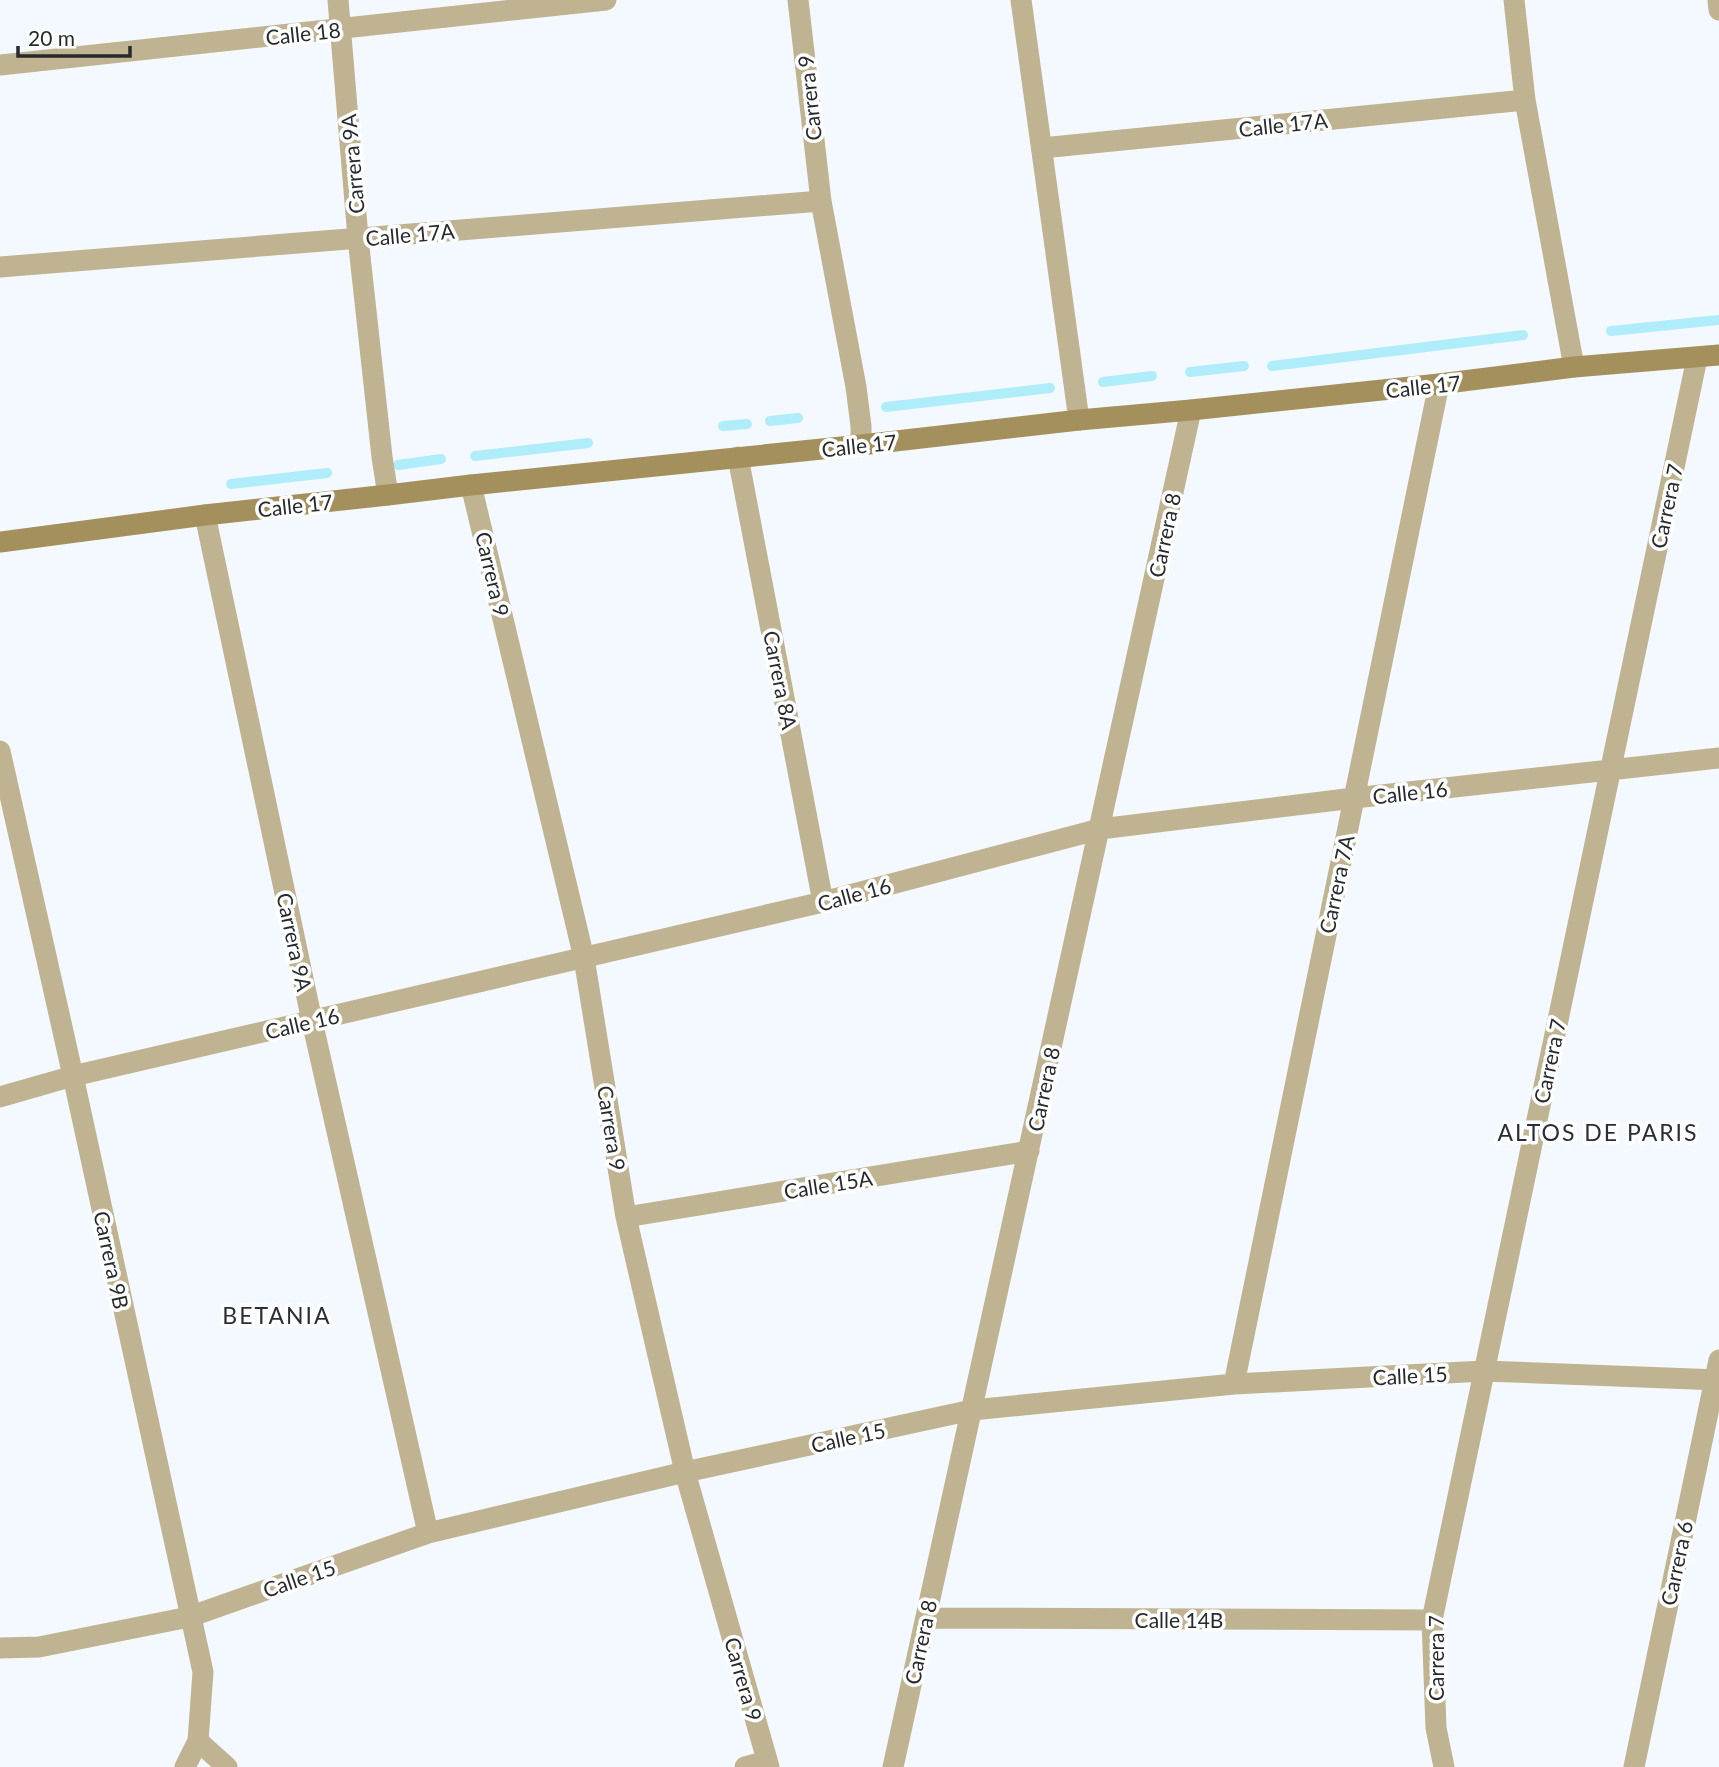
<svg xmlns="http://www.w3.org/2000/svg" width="1719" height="1767" font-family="Lato,sans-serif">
<rect width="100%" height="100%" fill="#f4f9ff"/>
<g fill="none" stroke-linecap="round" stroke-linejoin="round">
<path stroke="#b0edfb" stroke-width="10" d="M1611,331L1719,320
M1272,366L1523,335
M1190,372L1244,366
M1103,382L1152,376
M886,407L1050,388
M770,421L798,418
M723,426L747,424
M475,456L588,443
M398,465L441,459
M231,484L327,473"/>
<path stroke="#bfb391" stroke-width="21" d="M338,0L358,238L382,457L388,495
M798,0L821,201L856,387L861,426V445
M1021,0L1079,420
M1514,0L1525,100L1574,367
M1718,0L1719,10
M0,65L606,0
M1042,148L1525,100
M0,267L821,201
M738,457L823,902
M471,485L584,958L626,1217L685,1472L769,1767
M205,515L312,1021L428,1533
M0,751L73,1076L203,1672L198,1741L185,1767
M0,1097L73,1076L823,902L1100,829L1354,798L1719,758
M626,1217L1029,1151
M1234,1384L1439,384
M926,1618L1432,1620
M0,1648L39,1647L189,1617L428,1533L685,1472L972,1410L1234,1384L1484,1371L1719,1380
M198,1741L227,1767
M745,1767L767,1761
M893,1767L1191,410
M1444,1767L1436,1728L1432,1620L1697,358
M1634,1767L1719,1360"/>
<path stroke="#a3905d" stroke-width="21" d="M0,542L205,515L388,495L471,485L861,445L1079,420L1191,410L1439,384L1574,367L1719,355"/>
</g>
<g text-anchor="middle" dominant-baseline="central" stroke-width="7" stroke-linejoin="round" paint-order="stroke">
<g font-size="21" fill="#272a2d" stroke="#fff">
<text transform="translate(303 33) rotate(-6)">Calle 18</text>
<text transform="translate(809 98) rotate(-96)">Carrera 9</text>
<text transform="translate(1283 124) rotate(-6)">Calle 17A</text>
<text transform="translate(352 164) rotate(-95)">Carrera 9A</text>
<text transform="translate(410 234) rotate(-5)">Calle 17A</text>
<text transform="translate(1423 386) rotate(-6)">Calle 17</text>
<text transform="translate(859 445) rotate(-6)">Calle 17</text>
<text transform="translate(295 505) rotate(-6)">Calle 17</text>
<text transform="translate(1666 506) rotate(-78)">Carrera 7</text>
<text transform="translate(1164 535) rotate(-78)">Carrera 8</text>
<text transform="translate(493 574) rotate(77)">Carrera 9</text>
<text transform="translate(781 680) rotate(79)">Carrera 8A</text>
<text transform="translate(1410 792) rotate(-6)">Calle 16</text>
<text transform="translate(1336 884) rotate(-78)">Carrera 7A</text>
<text transform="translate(854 894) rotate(-15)">Calle 16</text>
<text transform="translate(295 942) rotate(78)">Carrera 9A</text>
<text transform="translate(302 1023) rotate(-13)">Calle 16</text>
<text transform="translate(1549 1061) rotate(-78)">Carrera 7</text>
<text transform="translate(1043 1089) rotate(-78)">Carrera 8</text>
<text transform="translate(612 1128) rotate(81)">Carrera 9</text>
<text transform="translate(828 1184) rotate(-9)">Calle 15A</text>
<text transform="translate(112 1260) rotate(78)">Carrera 9B</text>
<text transform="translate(1410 1375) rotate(-3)">Calle 15</text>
<text transform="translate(848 1437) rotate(-12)">Calle 15</text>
<text transform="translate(1676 1563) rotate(-78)">Carrera 6</text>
<text transform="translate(299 1578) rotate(-19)">Calle 15</text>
<text x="1179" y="1619">Calle 14B</text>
<text transform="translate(920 1642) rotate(-78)">Carrera 8</text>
<text transform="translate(1435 1658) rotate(-90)">Carrera 7</text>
<text transform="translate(744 1679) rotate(74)">Carrera 9</text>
</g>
<g font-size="23" letter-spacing="2" fill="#292f36" stroke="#fff">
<text x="1598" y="1132">ALTOS DE PARIS</text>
<text x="277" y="1315">BETANIA</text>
</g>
</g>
<path d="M18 46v10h112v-10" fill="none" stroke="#272a2d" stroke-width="3.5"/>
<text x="28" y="46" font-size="21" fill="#272a2d" stroke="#ffffff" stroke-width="5" paint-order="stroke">20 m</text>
</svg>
